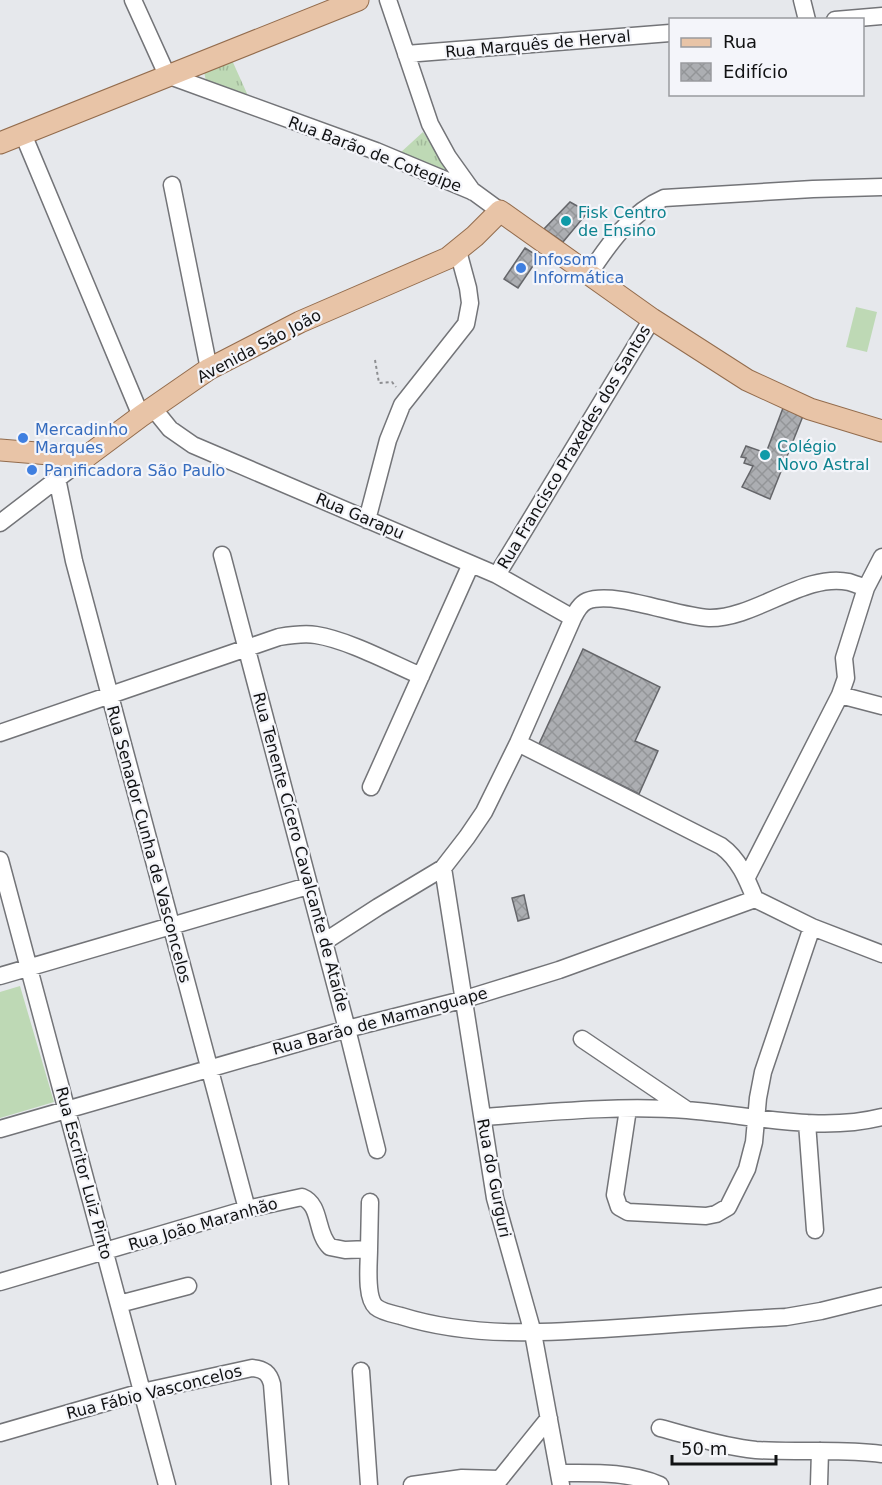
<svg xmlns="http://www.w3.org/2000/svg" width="882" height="1485" font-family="'DejaVu Sans',sans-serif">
<defs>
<pattern id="grass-tufts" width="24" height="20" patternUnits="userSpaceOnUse" patternTransform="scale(1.5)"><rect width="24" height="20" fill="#bed9b5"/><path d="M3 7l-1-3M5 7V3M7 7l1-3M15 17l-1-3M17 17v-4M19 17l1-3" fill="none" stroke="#a2b99b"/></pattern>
<pattern id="building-cross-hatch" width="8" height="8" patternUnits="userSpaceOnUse" patternTransform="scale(1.5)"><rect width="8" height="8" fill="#acaeb2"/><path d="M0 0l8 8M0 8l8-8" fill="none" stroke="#939598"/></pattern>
</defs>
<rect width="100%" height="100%" fill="#e6e8ec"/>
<path fill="url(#grass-tufts)" d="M231,58L249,98L206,81L204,72Z
M423,132L454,178L400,153Z"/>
<path fill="#bed9b5" d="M856,307L877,312L867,352L846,347Z
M20,986L54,1102L0,1118V992Z"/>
<path fill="url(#building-cross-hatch)" stroke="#65666a" stroke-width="1.5" d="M570,202L588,212L563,242L544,229Z
M525,248L539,257L518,288L504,279Z
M783,408L803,416L770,499L742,487L753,466L744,463L746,458L741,457L746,446L766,453Z
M583,649L660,687L635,741L658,751L639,794L539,744Z
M524,895L529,918L518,921L512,898Z"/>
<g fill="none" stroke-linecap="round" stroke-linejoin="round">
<defs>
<path id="minor" d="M133,0L167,75L376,151L474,192L500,211
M388,0L430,124L448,157L473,192
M802,0L807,20
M835,20L882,16
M406,54L670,33
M23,134L141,416
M172,185L209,369
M589,274C608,245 631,212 664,198L813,189L882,187
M153,408L170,429L193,445L497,575L573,618
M57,478L74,561L247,1209
M367,520L388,440L402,405L466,324L470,303L468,288L458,251
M0,523L86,457
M222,555L347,1029L377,1150
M497,575L652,319
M840,695L882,706
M0,733L279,637C291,635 304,633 316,635C348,640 391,663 421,676
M518,743L721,846C739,859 747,879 755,899L812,927L882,954
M371,787L471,564
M0,860L167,1485
M443,868L495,1198L533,1333L561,1485
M747,877L840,695L846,678L844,658L866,588L882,557
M324,942L378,907L443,868L467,837L484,812L518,743L573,618C576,612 580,604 587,601C614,590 678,617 709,618C755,619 805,572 849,582C855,584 861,586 866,588
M0,976L308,886
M582,1039L687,1110
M628,1109L615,1195L619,1207L628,1212L706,1216L716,1214L728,1207L747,1169L754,1142L758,1098L763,1072L812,927
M483,1117C550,1112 620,1105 687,1110C751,1115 819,1133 882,1117
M807,1123L815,1230
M0,1129L347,1029L462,1000L559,970L755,899
M369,1249L370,1202
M0,1282L247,1209L302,1197C322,1205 315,1233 330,1247L345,1250L369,1249C369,1264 365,1297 376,1307C382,1312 393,1314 401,1316C471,1338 546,1333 618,1328C674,1324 730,1320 786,1317L821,1311L882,1296
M119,1304L188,1286
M361,1371L369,1485
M660,1428C691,1436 724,1447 756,1450C798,1453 840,1448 882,1454
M0,1433L142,1392L252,1368C264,1369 269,1373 272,1384L280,1485
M559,1473C594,1473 627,1471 660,1485
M412,1485L462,1478L499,1479
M495,1485L549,1418
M819,1485L820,1451"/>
<path id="major" d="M0,143L358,0
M0,450L86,457L141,416L209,369L300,322L448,258L475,236L500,211L652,319L747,380L810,409L882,431"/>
</defs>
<use href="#minor" stroke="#737478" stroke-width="19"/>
<use href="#major" stroke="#936c4d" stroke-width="23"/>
<path stroke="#8d8e91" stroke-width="2" stroke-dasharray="3 3" stroke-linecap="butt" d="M375,360L379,383L392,382L396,387"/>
<use href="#minor" stroke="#fff" stroke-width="16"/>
<use href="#major" stroke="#e8c4a7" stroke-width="21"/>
</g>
<g fill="#0f9aa8" stroke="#f4f5fa" stroke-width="2">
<circle cx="566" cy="221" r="6"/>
<circle cx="765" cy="455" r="6"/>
</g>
<g fill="#3f7fe0" stroke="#f4f5fa" stroke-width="2">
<circle cx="521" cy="268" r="6"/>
<circle cx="23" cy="438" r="6"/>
<circle cx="32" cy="470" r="6"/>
</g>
<g text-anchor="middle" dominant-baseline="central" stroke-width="4.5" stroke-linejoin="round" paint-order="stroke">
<g font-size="16" fill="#111213" stroke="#f4f5fa">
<text transform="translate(538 44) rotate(-5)">Rua Marquês de Herval</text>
<text transform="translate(375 154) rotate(21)">Rua Barão de Cotegipe</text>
<text transform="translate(259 346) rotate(-28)">Avenida São João</text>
<text transform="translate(574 447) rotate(-59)">Rua Francisco Praxedes dos Santos</text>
<text transform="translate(360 516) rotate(23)">Rua Garapu</text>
<text transform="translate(149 844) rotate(75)">Rua Senador Cunha de Vasconcelos</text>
<text transform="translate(301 852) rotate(75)">Rua Tenente Cícero Cavalcante de Ataíde</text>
<text transform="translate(380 1021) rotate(-15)">Rua Barão de Mamanguape</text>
<text transform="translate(84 1173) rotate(75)">Rua Escritor Luiz Pinto</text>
<text transform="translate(494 1178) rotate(79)">Rua do Gurguri</text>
<text transform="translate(203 1224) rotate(-16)">Rua João Maranhão</text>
<text transform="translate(154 1392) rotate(-14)">Rua Fábio Vasconcelos</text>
</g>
<g font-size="16" fill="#0d838f" stroke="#f4f5fa" text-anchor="start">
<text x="578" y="212">Fisk Centro<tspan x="578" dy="18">de Ensino</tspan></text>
<text x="777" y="446">Colégio<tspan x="777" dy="18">Novo Astral</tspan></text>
</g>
<g font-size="16" fill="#366cbe" stroke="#f4f5fa" text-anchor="start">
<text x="533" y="259">Infosom<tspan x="533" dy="18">Informática</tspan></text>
<text x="35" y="429">Mercadinho<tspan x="35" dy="18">Marques</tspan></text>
<text x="44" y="470">Panificadora São Paulo</text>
</g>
</g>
<rect x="669" y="18" width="195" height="78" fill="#f4f5fa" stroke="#999a9e" stroke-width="1.5"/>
<rect x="681" y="38" width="30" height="9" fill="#e8c4a7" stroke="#999a9e" stroke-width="1.5"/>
<text x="723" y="48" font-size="18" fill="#111213">Rua</text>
<rect x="681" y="63" width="30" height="18" fill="url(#building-cross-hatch)" stroke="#999a9e" stroke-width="1.5"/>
<text x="723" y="78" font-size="18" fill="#111213">Edifício</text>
<path d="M672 1455v9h104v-9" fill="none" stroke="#111213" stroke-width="3"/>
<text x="681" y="1455" font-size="18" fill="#111213" stroke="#f4f5fa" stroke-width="4.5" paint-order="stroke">50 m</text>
</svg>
